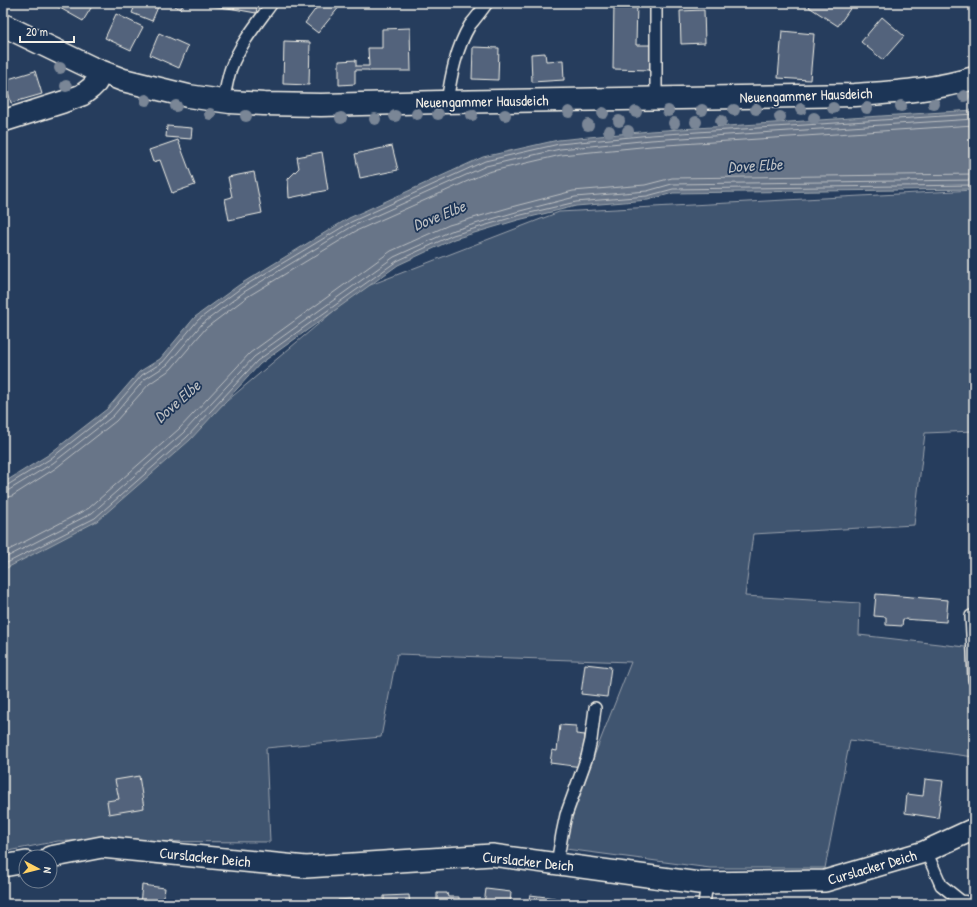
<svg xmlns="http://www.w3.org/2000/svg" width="977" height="907" font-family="'Patrick Hand',sans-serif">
<rect width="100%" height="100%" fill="#263d5d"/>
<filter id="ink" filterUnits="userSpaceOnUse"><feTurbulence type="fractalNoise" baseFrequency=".025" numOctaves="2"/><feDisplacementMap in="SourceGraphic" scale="8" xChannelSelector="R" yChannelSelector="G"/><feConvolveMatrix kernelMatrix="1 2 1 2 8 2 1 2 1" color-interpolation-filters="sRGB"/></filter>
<g filter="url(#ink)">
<path fill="#40546f" stroke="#9aa2ac" d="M974,190V431L925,433L914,525L753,534L745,596L860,603L859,635L974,648V757L850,740L825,868H710L558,848L631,662L397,654L381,737L266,748L270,842L58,841L3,852V559L101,507L360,289L559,212Z"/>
<path fill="#677588" stroke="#9fa7ae" d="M974,110V189L673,193L648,200L576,206L518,220L454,239L398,265L260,364L190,440L97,521L3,570V483L48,455L107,409L139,372L160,359L195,317L239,285L349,218L483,157L558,140L650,131Z"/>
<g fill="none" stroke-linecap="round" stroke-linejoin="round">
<path stroke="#bcbfc2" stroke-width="1" d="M3,487L6,486L50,459L110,412L142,375L163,362L198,320L241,288L351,222L485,161L559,144L651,135L974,114
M3,492L9,490L53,463L113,416L145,379L167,365L202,324L244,292L353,226L486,166L560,149L651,140L974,119
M3,498L12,496L56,468L116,421L149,384L171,369L206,328L247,297L356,231L488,172L561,155L651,146L974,125
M3,553L89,508L179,429L250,353L391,251L449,225L515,206L573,191L645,185L672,178L974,174
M3,559L92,513L183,433L254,357L394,257L451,231L516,212L575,197L647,191L672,184L974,180
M3,565L95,518L187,437L257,361L397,261L453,235L517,216L576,202L647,196L673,189L974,185"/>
</g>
<path fill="#52647b" stroke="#f4f1e8" d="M51,3H94L83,21Z
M136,3H149L158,7L152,21L132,13Z
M170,3H185L180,9Z
M211,3H235L234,9L211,6Z
M235,3H258L256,13L234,9Z
M320,3H336L340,6L318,33L305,23Z
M614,3H637L636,45H651L650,70L613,69Z
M811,3H854L838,26L809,7Z
M704,10L705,43L681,44L680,11Z
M116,14L143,27L131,50L105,38Z
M882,17L904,36L883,60L861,42Z
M410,28L411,71H369V70H355V84L339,85V61L356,60V66H369L368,48H382V29Z
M782,31L814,34L810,80L778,78Z
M159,33L188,46L179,68L150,55Z
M284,41L310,42L309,85L283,84Z
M473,47L499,48L498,80L472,79Z
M545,53L546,61L563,60L564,80L532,82L531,54Z
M35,71L42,94L11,103L5,80Z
M167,126L192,128L191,139L166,137Z
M178,140L195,185L172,193L160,160L153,162L149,150Z
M392,146L398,170L360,178L355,154Z
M322,152L328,190L289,198L288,179L299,168L297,157Z
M254,172L262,213L229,220L225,199L232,197L228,177Z
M876,594L948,600L946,622L903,619L902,626L886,625V617L874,616Z
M585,664L611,667L607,697L581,694Z
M560,725L576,726V734L585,735L582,767L550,763L552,750L557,751Z
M139,776L144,808L109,814L107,801L119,799L115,780Z
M925,779L943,781L938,818L905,813L907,794L923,796Z
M142,885L165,888L163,904H140Z
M486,889L511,892L510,904H484Z
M437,893H447L448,897H459V904H433V901H437Z
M409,895L410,904H384V896Z
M530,895L555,898V904H528Z
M365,898V904H339L338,900Z
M573,900L597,904H572Z
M291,901H313V904H291Z"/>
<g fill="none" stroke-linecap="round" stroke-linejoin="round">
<defs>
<path id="service" d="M656,98V3
M223,101C226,91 227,79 231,68C240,44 257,24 272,3
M447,102C451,76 456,48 470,25C476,18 482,10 487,3
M971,616L973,652L974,680
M926,851L941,885L961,901L974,903
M557,864L562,834L566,815L587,757L591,740L595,708
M704,904L707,883"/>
<path id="minor" d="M3,121L63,102L82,95L91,88L96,83L102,72
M50,857L102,847L306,867L492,855L699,883L825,881L924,852L974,829
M3,866L26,862"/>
<path id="tertiary" d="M3,25L65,55L92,68L123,80L188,96L230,102L264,104L321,105L441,102L855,95C896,92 935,90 974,78"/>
</defs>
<use href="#service" stroke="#f4f1e8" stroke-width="14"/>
<use href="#minor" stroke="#f4f1e8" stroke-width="24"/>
<use href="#tertiary" stroke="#f4f1e8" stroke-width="25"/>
<use href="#service" stroke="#1d3557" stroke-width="11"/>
<use href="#minor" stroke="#1d3557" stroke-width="21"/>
<use href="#tertiary" stroke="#1d3557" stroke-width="22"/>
</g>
<g fill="#7a8696">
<circle cx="60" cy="68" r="6"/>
<circle cx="66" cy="86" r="6"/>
<circle cx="964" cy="96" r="6"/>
<circle cx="146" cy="100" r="6"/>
<circle cx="934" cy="104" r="6"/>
<circle cx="176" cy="106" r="6"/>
<circle cx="901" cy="106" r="6"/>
<circle cx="833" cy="108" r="6"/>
<circle cx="867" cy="108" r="6"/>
<circle cx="756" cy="109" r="6"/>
<circle cx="801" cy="109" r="6"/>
<circle cx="702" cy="110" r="6"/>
<circle cx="734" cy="110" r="6"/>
<circle cx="668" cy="111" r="6"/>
<circle cx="569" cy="112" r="6"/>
<circle cx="636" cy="112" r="6"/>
<circle cx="603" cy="113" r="6"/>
<circle cx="210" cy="114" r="6"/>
<circle cx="417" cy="114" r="6"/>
<circle cx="438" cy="114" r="6"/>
<circle cx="472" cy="115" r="6"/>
<circle cx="505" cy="115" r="6"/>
<circle cx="246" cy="116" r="6"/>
<circle cx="395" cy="116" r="6"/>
<circle cx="780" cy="117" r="6"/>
<circle cx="341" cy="118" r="6"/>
<circle cx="814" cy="118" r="6"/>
<circle cx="375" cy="119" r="6"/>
<circle cx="619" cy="121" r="6"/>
<circle cx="721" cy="121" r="6"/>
<circle cx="696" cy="122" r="6"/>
<circle cx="674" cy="123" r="6"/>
<circle cx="588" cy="125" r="6"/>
<circle cx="609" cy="131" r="6"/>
<circle cx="628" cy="131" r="6"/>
</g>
</g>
<g text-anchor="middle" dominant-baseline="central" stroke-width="3.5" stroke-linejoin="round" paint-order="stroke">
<g font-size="15" fill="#f4f1e8" stroke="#1d3557">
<text transform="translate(806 95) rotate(-2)">Neuengammer Hausdeich</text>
<text transform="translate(482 101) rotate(-1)">Neuengammer Hausdeich</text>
<text transform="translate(205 857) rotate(6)">Curslacker Deich</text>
<text transform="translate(528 861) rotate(6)">Curslacker Deich</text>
<text transform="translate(872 867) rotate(-16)">Curslacker Deich</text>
</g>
<g font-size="16" font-style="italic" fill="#bcbfc2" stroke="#1d3557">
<text transform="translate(755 165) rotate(-3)">Dove Elbe</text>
<text transform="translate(439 215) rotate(-22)">Dove Elbe</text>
<text transform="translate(177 401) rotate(-41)">Dove Elbe</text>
</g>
</g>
<rect width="977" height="907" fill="none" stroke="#1d3557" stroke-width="16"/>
<rect x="8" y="8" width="961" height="891" fill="none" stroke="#f4f1e8" stroke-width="1.5" filter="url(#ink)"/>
<g transform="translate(38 869) rotate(97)"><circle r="19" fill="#1d3557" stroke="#738091"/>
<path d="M0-3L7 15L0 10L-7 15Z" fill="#ffd166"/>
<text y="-6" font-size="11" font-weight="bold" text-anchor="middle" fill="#f4f1e8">N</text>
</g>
<path d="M20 36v6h54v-6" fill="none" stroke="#f4f1e8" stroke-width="2"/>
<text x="26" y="36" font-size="12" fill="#f4f1e8" stroke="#1d3557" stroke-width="3" paint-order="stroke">20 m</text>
</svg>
